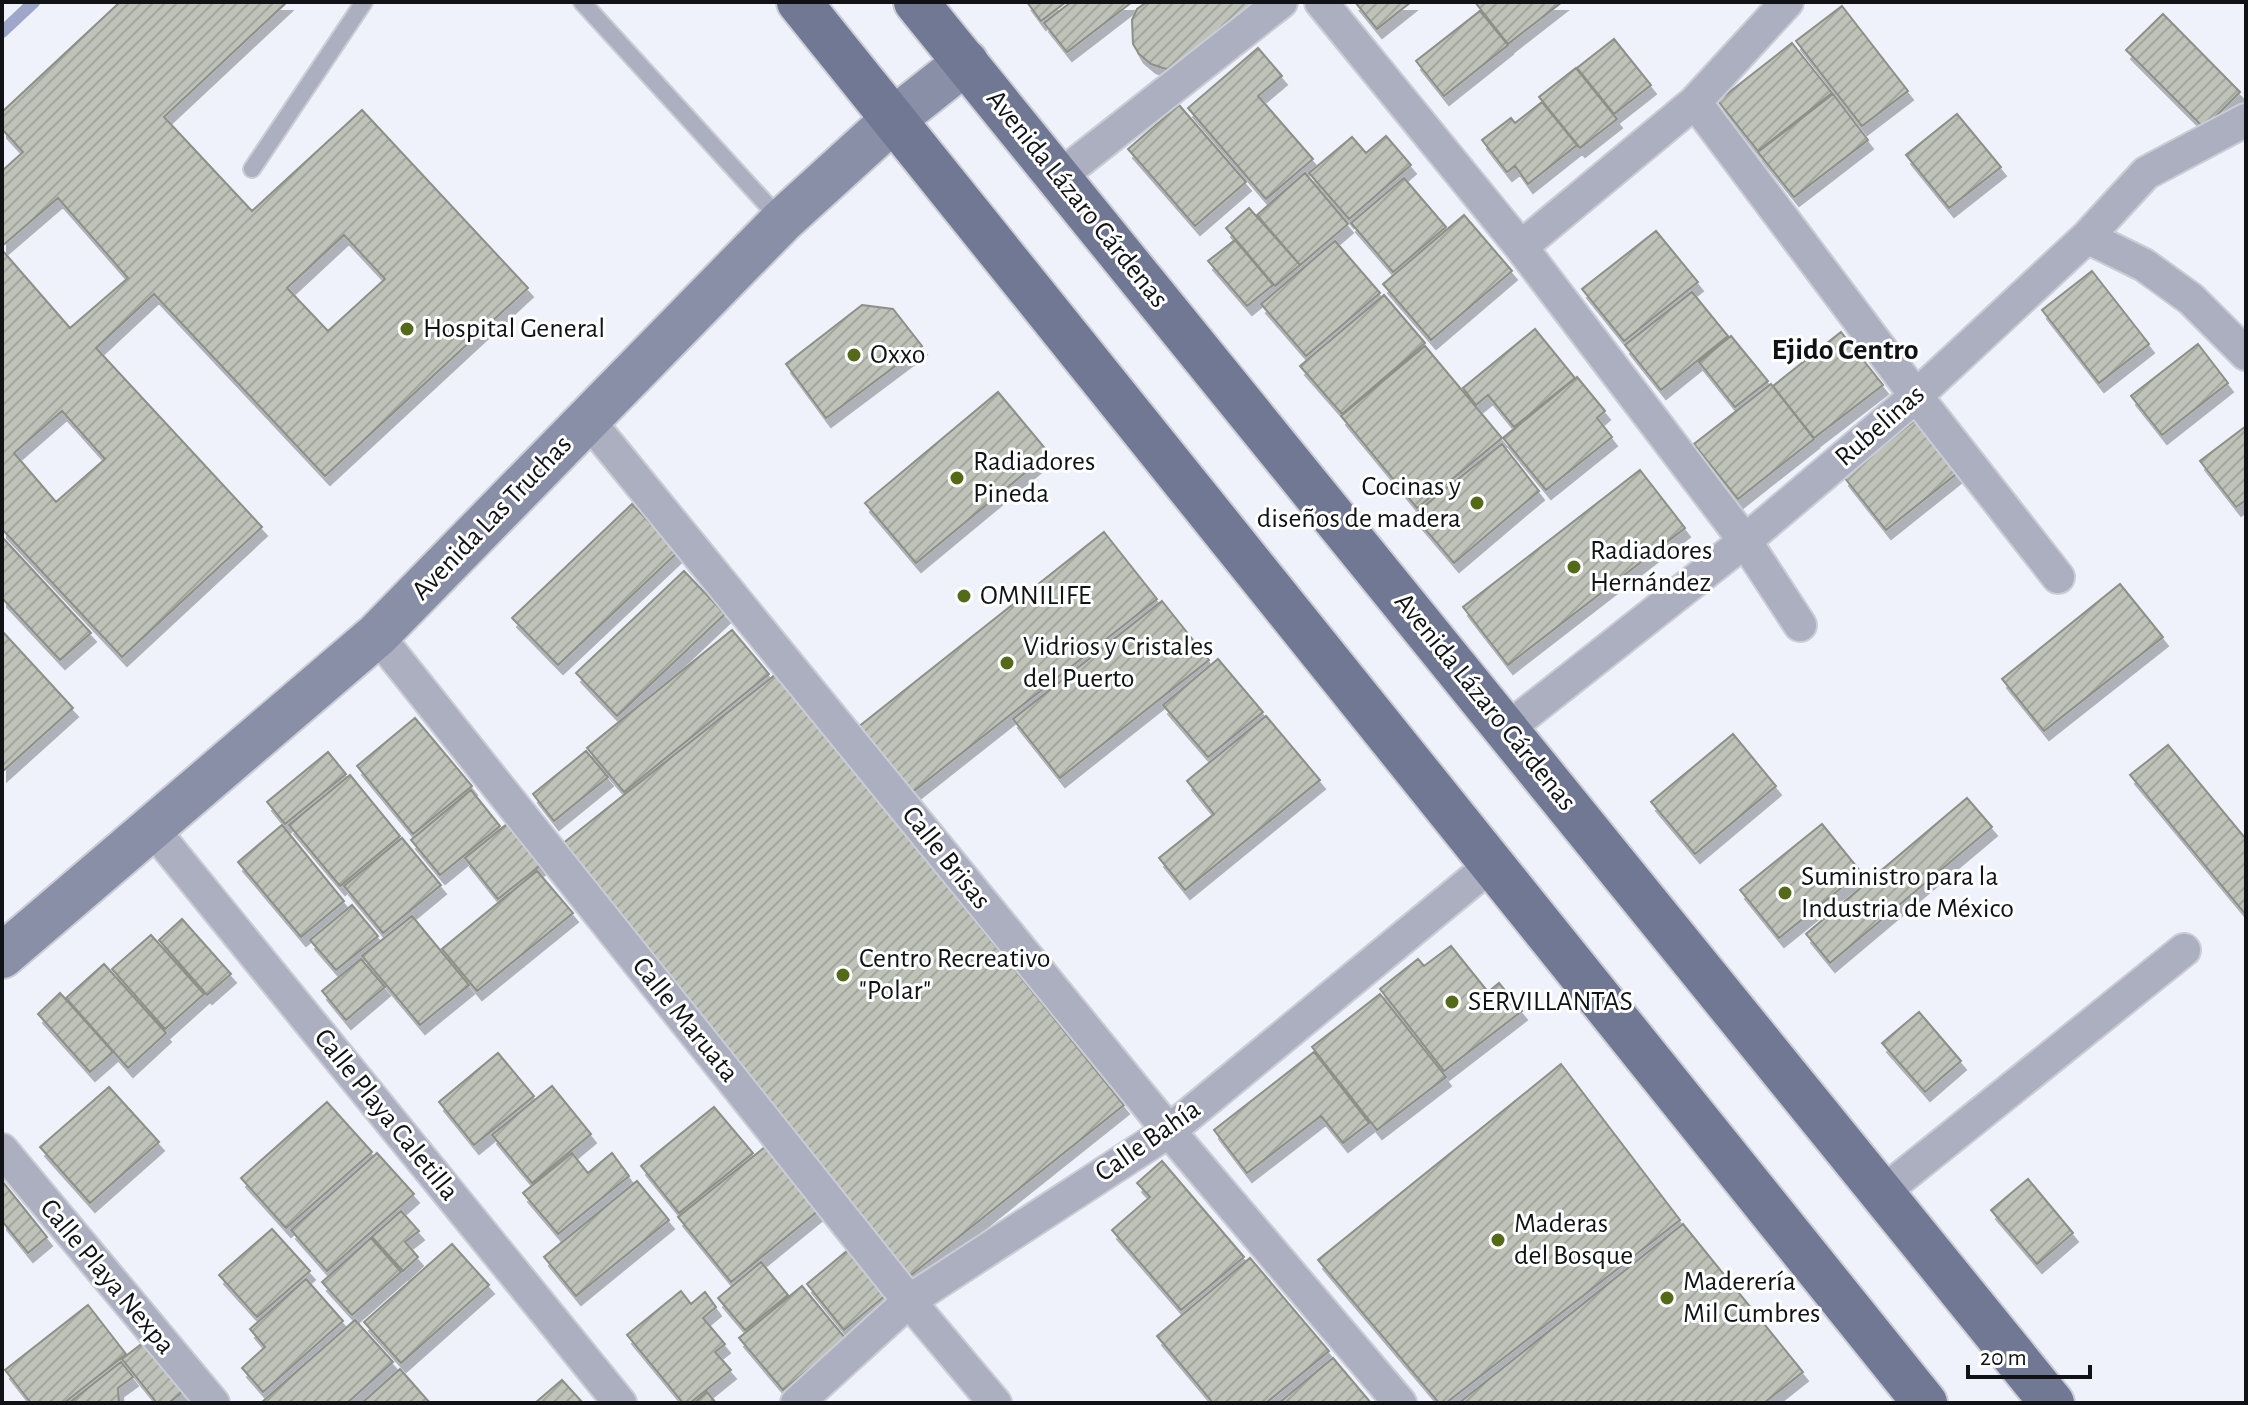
<svg xmlns="http://www.w3.org/2000/svg" width="2248" height="1405" font-family="'Alegreya Sans',sans-serif">
<defs>
<pattern id="building-hatch" width="6" height="6" patternUnits="userSpaceOnUse" patternTransform="scale(2)"><rect width="6" height="6" fill="#bec2b8"/><path d="M-1 1l2-2M0 6l6-6M5 7l2-2" fill="none" stroke="#a2a69d"/></pattern>
<filter id="shadow"><feDropShadow dx="5" dy="9" stdDeviation="0" flood-color="#0004"/></filter>
</defs>
<rect width="100%" height="100%" fill="#eff1fb"/>
<g fill="none" stroke-linecap="round" stroke-linejoin="round">
<path stroke="#9ea6c9" stroke-width="12" d="M2,32L34,2"/>
</g>
<path fill="url(#building-hatch)" stroke="#8d9087" stroke-width="2" fill-rule="evenodd" filter="url(#shadow)" d="M120,2H287L164,117L252,211L362,110L528,288L325,476L154,294L96,348L262,527L122,657L2,529V250L70,328L128,278L58,198L2,246V171L23,152L2,129V112ZM344,235L385,279L328,331L287,288ZM62,411L105,459L56,502L14,453Z
M1027,2H1066L1041,21Z
M1071,2H1132L1067,52L1044,23Z
M1147,2H1255L1182,67L1166,69L1151,64L1139,54L1133,44L1132,20L1137,9Z
M1355,2H1411L1377,29Z
M1475,2H1562L1508,44Z
M1842,6L1908,91L1862,126L1796,41Z
M1480,11L1508,45L1444,96L1416,61Z
M2163,14L2240,92L2204,128L2126,50Z
M1614,39L1651,85L1614,114L1577,68Z
M1792,43L1832,93L1758,151L1718,101Z
M1258,48L1282,76L1258,96L1313,159L1266,199L1188,108Z
M1576,68L1617,119L1580,148L1539,97Z
M1833,94L1868,140L1794,197L1758,152Z
M1542,102L1577,145L1528,184L1515,166L1507,172L1482,140L1511,118L1515,123Z
M1179,105L1246,182L1195,226L1128,149Z
M1957,114L2001,167L1949,208L1906,155Z
M1386,136L1411,165L1349,219L1309,173L1352,137L1366,153Z
M1305,173L1348,224L1300,265L1257,215Z
M1404,178L1446,227L1393,272L1351,223Z
M1249,208L1300,265L1275,286L1226,228Z
M1464,215L1512,271L1431,340L1383,284Z
M1656,231L1698,282L1624,341L1582,289Z
M1235,240L1273,285L1247,306L1208,261Z
M1335,241L1380,293L1306,356L1261,304Z
M2092,271L2149,344L2099,383L2042,310Z
M1692,292L1728,336L1661,390L1625,345Z
M1384,295L1425,343L1342,414L1300,366Z
M862,305L893,309L922,346L826,418L786,364Z
M1535,329L1575,378L1514,427L1488,395L1476,405L1463,388Z
M1841,332L1883,385L1814,438L1773,386Z
M1731,336L1768,381L1735,407L1699,362Z
M2198,344L2228,383L2162,435L2131,396Z
M1425,346L1502,438L1417,508L1341,416Z
M1577,377L1605,411L1597,418L1612,437L1546,490L1503,438Z
M1771,384L1814,439L1738,499L1694,444Z
M998,392L1049,453L916,563L865,503Z
M1918,418L1960,471L1886,530L1844,477Z
M2246,426V500L2236,507L2200,461Z
M1502,444L1539,491L1454,563L1413,515Z
M1640,470L1685,528L1508,665L1463,607Z
M632,504L678,552L558,665L512,618Z
M1104,532L1157,599L910,794L857,728Z
M2,537L91,633L60,660L2,598Z
M684,571L725,614L617,716L576,673Z
M2120,584L2163,637L2044,731L2002,679Z
M1162,601L1209,660L1060,778L1013,719Z
M732,630L769,674L624,792L587,748Z
M2,631L73,708L2,772Z
M1218,659L1263,712L1208,757L1163,705Z
M776,674L1124,1105L910,1276L561,845Z
M1266,716L1320,780L1185,890L1159,858L1214,814L1187,781Z
M415,718L472,786L413,834L357,766Z
M1733,734L1776,786L1695,854L1651,802Z
M2168,745L2246,839V915L2130,775Z
M586,751L608,777L554,821L533,794Z
M328,752L346,774L285,824L267,802Z
M350,775L400,836L340,886L289,825Z
M471,790L500,826L440,875L411,840Z
M1967,798L1992,827L1830,963L1806,934Z
M507,824L541,865L498,899L465,858Z
M1822,824L1861,872L1779,938L1740,890Z
M282,825L344,901L301,937L238,862Z
M402,838L441,885L383,933L344,886Z
M537,871L573,913L477,991L442,949Z
M352,905L378,936L336,970L310,940Z
M412,916L469,985L420,1025L362,956Z
M182,919L231,974L207,995L159,940Z
M151,935L204,994L165,1029L112,969Z
M1451,946L1488,992L1499,983L1522,1011L1444,1071L1380,989L1418,959L1424,966Z
M361,959L385,987L346,1020L322,991Z
M104,964L166,1033L128,1068L66,998Z
M60,993L113,1052L90,1072L38,1014Z
M1380,994L1446,1077L1377,1130L1312,1047Z
M1919,1012L1961,1061L1925,1092L1882,1043Z
M1314,1052L1369,1123L1343,1143L1321,1116L1247,1173L1214,1130Z
M498,1053L534,1096L474,1145L439,1102Z
M1561,1064L1680,1220L1446,1403H1439L1318,1260Z
M552,1086L591,1134L532,1183L492,1135Z
M109,1087L159,1142L90,1203L40,1147Z
M327,1102L372,1152L286,1228L241,1178Z
M714,1107L753,1153L679,1213L641,1166Z
M765,1147L818,1211L731,1282L678,1217Z
M377,1153L414,1194L327,1271L291,1230Z
M572,1153L588,1173L612,1153L629,1176L558,1234L523,1193Z
M1162,1161L1244,1257L1181,1310L1112,1230L1150,1197L1137,1183Z
M2028,1179L2073,1233L2037,1264L1991,1210Z
M2,1181L47,1237L28,1253L2,1221Z
M637,1181L669,1220L576,1296L544,1257Z
M401,1211L419,1231L405,1242L418,1257L403,1271L372,1237Z
M1683,1224L1803,1372L1764,1403H1459Z
M272,1229L310,1271L257,1317L219,1275Z
M371,1238L401,1272L352,1315L322,1282Z
M452,1244L489,1285L401,1363L364,1322Z
M848,1250L886,1295L844,1330L807,1284Z
M1250,1258L1329,1351L1266,1403H1213L1157,1336Z
M761,1262L788,1295L745,1330L718,1298Z
M306,1279L343,1321L263,1392L242,1368L265,1347L250,1329Z
M802,1286L846,1339L783,1390L739,1338Z
M681,1291L691,1304L705,1292L716,1307L703,1318L725,1344L715,1352L731,1370L690,1403H683L627,1335Z
M88,1305L126,1354L64,1403H31L5,1370Z
M355,1320L393,1362L347,1403H261Z
M148,1339L187,1388L169,1403H157L122,1359Z
M1333,1358L1371,1403H1279Z
M121,1362L133,1377L118,1388L119,1403H69Z
M400,1369L430,1403H362Z
M562,1380L583,1403H535Z
M707,1392L716,1403H694Z"/>
<g fill="none" stroke-linecap="round" stroke-linejoin="round">
<defs>
<path id="lane" d="M582,2L781,220
M252,169L364,2"/>
<path id="street" d="M1321,2L1521,247L1745,541L1800,625
M1695,102L1916,396L2058,577
M1059,177L1281,2
M2087,237L2144,265L2191,299L2246,354
M1521,247L1695,102L1787,2
M588,420L1169,1131L1400,1403
M377,635L909,1301L995,1403
M1507,729L1745,541L1916,396L2087,237L2146,173L2246,120
M151,827L620,1403
M2,1150L213,1403
M1882,1193L2184,950
M797,1403L909,1301L1169,1131L1491,865"/>
<path id="secondary" d="M2,956L377,635L782,221L894,119L966,62"/>
<path id="primary" d="M799,2L1925,1403
M916,2L2052,1403"/>
</defs>
<use href="#lane" stroke="#cbcdd6" stroke-width="20"/>
<use href="#street" stroke="#cbcdd6" stroke-width="36"/>
<use href="#secondary" stroke="#cbcdd6" stroke-width="48"/>
<use href="#primary" stroke="#cbcdd6" stroke-width="48"/>
<use href="#lane" stroke="#abafbf" stroke-width="16"/>
<use href="#street" stroke="#abafbf" stroke-width="32"/>
<use href="#secondary" stroke="#898fa6" stroke-width="44"/>
<use href="#primary" stroke="#717893" stroke-width="44"/>
</g>
<g fill="#546a19" stroke="#fff" stroke-width="3">
<circle cx="407" cy="329" r="8"/>
<circle cx="854" cy="355" r="8"/>
<circle cx="957" cy="478" r="8"/>
<circle cx="1477" cy="503" r="8"/>
<circle cx="1574" cy="567" r="8"/>
<circle cx="964" cy="596" r="8"/>
<circle cx="1007" cy="663" r="8"/>
<circle cx="1785" cy="893" r="8"/>
<circle cx="843" cy="975" r="8"/>
<circle cx="1452" cy="1002" r="8"/>
<circle cx="1498" cy="1240" r="8"/>
<circle cx="1667" cy="1298" r="8"/>
</g>
<g text-anchor="middle" dominant-baseline="central" stroke-width="6" stroke-linejoin="round" paint-order="stroke">
<g font-size="28" fill="#111215" stroke="#fff">
<text transform="translate(1077 199) rotate(51)">Avenida Lázaro Cárdenas</text>
<text transform="translate(1880 426) rotate(-41)">Rubelinas</text>
<text transform="translate(492 518) rotate(-46)">Avenida Las Truchas</text>
<text transform="translate(1485 702) rotate(51)">Avenida Lázaro Cárdenas</text>
<text transform="translate(946 858) rotate(51)">Calle Brisas</text>
<text transform="translate(685 1020) rotate(51)">Calle Maruata</text>
<text transform="translate(386 1115) rotate(51)">Calle Playa Caletilla</text>
<text transform="translate(1148 1141) rotate(-35)">Calle Bahía</text>
<text transform="translate(107 1277) rotate(50)">Calle Playa Nexpa</text>
</g>
<g font-size="28" fill="#111215" stroke="#fff" text-anchor="start">
<text x="423" y="329">Hospital General</text>
<text x="870" y="355">Oxxo</text>
<text x="973" y="462">Radiadores<tspan x="973" dy="32">Pineda</tspan></text>
<text x="1461" y="487" text-anchor="end">Cocinas y<tspan x="1461" dy="32">diseños de madera</tspan></text>
<text x="1590" y="551">Radiadores<tspan x="1590" dy="32">Hernández</tspan></text>
<text x="980" y="596">OMNILIFE</text>
<text x="1023" y="647">Vidrios y Cristales<tspan x="1023" dy="32">del Puerto</tspan></text>
<text x="1801" y="877">Suministro para la<tspan x="1801" dy="32">Industria de México</tspan></text>
<text x="859" y="959">Centro Recreativo<tspan x="859" dy="32">"Polar"</tspan></text>
<text x="1468" y="1002">SERVILLANTAS</text>
<text x="1514" y="1224">Maderas<tspan x="1514" dy="32">del Bosque</tspan></text>
<text x="1683" y="1282">Maderería<tspan x="1683" dy="32">Mil Cumbres</tspan></text>
</g>
<g font-size="30" font-weight="bold" fill="#111215" stroke="#fff">
<text x="1845" y="350">Ejido Centro</text>
</g>
</g>
<rect width="2248" height="1405" fill="none" stroke="#111215" stroke-width="8"/>
<path d="M1968 1365v12h122v-12" fill="none" stroke="#111215" stroke-width="4"/>
<text x="1980" y="1365" font-size="24" fill="#111215" stroke="#ffffff" stroke-width="6" paint-order="stroke">20 m</text>
</svg>
